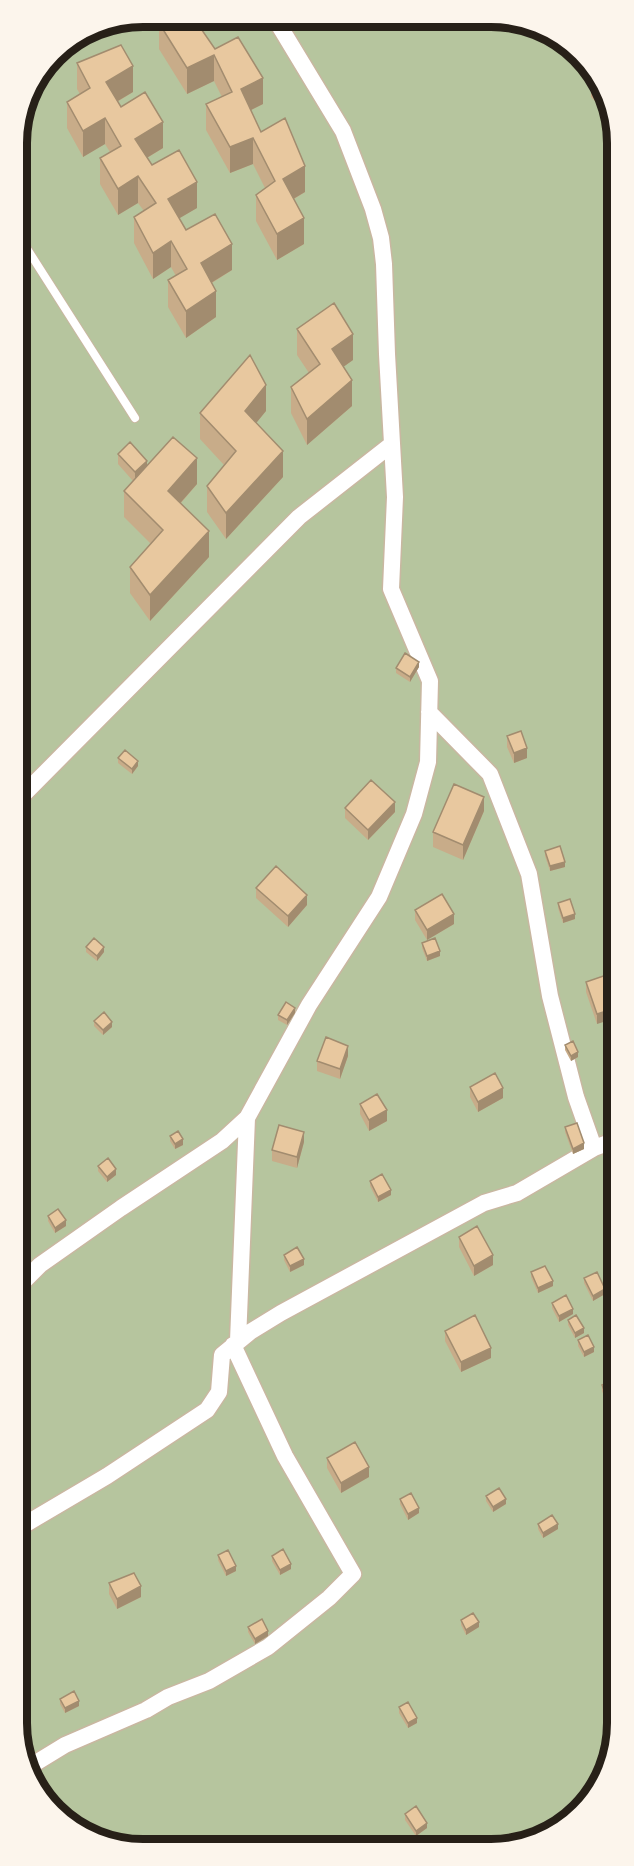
<svg xmlns="http://www.w3.org/2000/svg" width="634" height="1866" font-family="Raleway,sans-serif">
<rect width="100%" height="100%" fill="#f8e6cf"/>
<path fill="#b6c59e" d="M143,17L516,19L580,53L615,118L617,1731L586,1806L516,1847H118L53,1812L19,1748L17,134L30,87L59,48L95,26Z"/>
<g fill="none" stroke-linecap="round" stroke-linejoin="round">
<defs>
<path id="lane" d="M17,233L135,418"/>
<path id="street" d="M18,800L299,517L392,444
M594,1148L616,1140
M18,1287L40,1265L121,1208L222,1141L247,1118L309,1005L379,897L414,814L428,762L430,681L391,589L395,497L387,354L384,264L381,238L373,209L343,131L274,17
M238,1341L247,1118
M19,1528L107,1476L207,1410L219,1392L222,1355L250,1332L281,1313L484,1203L517,1193L594,1148L576,1097L550,996L529,874L490,774L429,712
M29,1767L65,1745L146,1710L168,1697L209,1681L268,1647L329,1598L353,1574L285,1456L233,1345"/>
</defs>
<use href="#lane" stroke="#c9b7a1" stroke-width="10"/>
<use href="#street" stroke="#c9b7a1" stroke-width="19"/>
<use href="#lane" stroke="#fff" stroke-width="8"/>
<use href="#street" stroke="#fff" stroke-width="16"/>
</g>
<path fill="#c8ac89" d="M159,23L215,49L263,104L251,110L261,132L305,192L294,199L304,244L277,260L256,221V195L265,188L253,164L230,173L206,130V104L222,97L214,81L187,94L159,49Z
M77,63L133,92L117,102L121,107L163,148L147,158L152,165L197,208L179,218L186,230L232,270L212,283L216,317L186,338L168,307V280L176,276L171,267L153,279L134,243V217L144,211L138,203L118,215L100,184V158L110,152L105,144L83,157L67,128V102L80,94L77,89Z
M596,82L609,107L605,111L591,97V87Z
M297,329L353,360L343,367L352,406L307,445L291,413V387L309,373L297,355Z
M266,411L256,423L283,477L226,539L207,512V486L224,465L200,439V413Z
M118,454L197,484L181,503L209,557L150,621L130,593V567L151,544L124,517V491L133,481L118,464Z
M419,667L410,682L396,673V668Z
M507,736L527,758L514,763L507,747Z
M118,758L138,766L132,774L118,763Z
M345,808L395,812L368,840L345,818Z
M484,811L463,860L433,847V832Z
M545,851L565,867L550,871L545,856Z
M256,888L307,905L288,927L256,898Z
M558,903L575,919L563,923L558,908Z
M415,910L454,924L427,940L415,920Z
M422,943L440,956L427,961L422,948Z
M86,947L104,952L97,961L86,952Z
M616,974L597,1024L586,992V982Z
M295,1013L287,1025L278,1020V1015Z
M94,1021L112,1027L103,1035L94,1026Z
M565,1045L578,1057L571,1061L565,1050Z
M348,1056L340,1079L317,1071V1061Z
M470,1087L503,1098L478,1112L470,1097Z
M360,1104L387,1121L369,1131L360,1114Z
M565,1127L584,1149L573,1154L565,1132Z
M170,1136L183,1145L175,1149L170,1141Z
M304,1142L297,1168L272,1161V1150Z
M98,1166L116,1175L107,1182L98,1171Z
M370,1181L391,1195L378,1202L370,1186Z
M48,1216L66,1226L55,1233L48,1221Z
M459,1237L493,1265L474,1276L459,1247Z
M284,1255L304,1265L290,1272L284,1260Z
M531,1272L553,1286L538,1293L531,1277Z
M584,1278L605,1294L593,1301L584,1283Z
M552,1303L573,1314L559,1322L552,1308Z
M568,1320L584,1333L575,1338L568,1325Z
M445,1331L491,1358L461,1372L445,1341Z
M578,1340L594,1352L584,1357L578,1346Z
M602,1385L614,1397L606,1401L602,1391Z
M327,1458L369,1477L341,1493L327,1468Z
M486,1496L506,1504L493,1512L486,1501Z
M400,1499L419,1513L408,1520L400,1504Z
M538,1524L558,1529L543,1538L538,1529Z
M218,1555L236,1571L226,1576L218,1560Z
M272,1556L291,1569L280,1575L272,1561Z
M109,1583L141,1597L117,1609L109,1594Z
M461,1620L479,1627L466,1635L461,1625Z
M248,1627L268,1636L255,1644L248,1632Z
M60,1699L79,1706L65,1713L60,1704Z
M399,1707L417,1723L408,1728L399,1713Z
M405,1814L427,1828L416,1836L405,1820Z"/>
<path fill="#a28c6f" d="M214,55V81L187,94V68Z
M133,66V92L106,108V82Z
M263,78V104L241,115V89Z
M606,100L609,107L605,111V101Z
M105,118V144L83,157V131Z
M163,122V148L135,165V139Z
M253,138V164L230,173V147Z
M305,166V192L283,205V179Z
M138,176V203L118,215V189Z
M197,182V208L168,225V199Z
M304,218V244L277,260V234Z
M171,241V267L153,279V253Z
M232,244V270L201,289V263Z
M216,291V317L186,338V311Z
M353,334V360L332,375V349Z
M352,380V406L307,445V419Z
M266,385V411L245,437V411Z
M283,451V477L226,539V513Z
M197,458V484L168,517V491Z
M147,461V471L135,483V472Z
M209,531V557L150,621V595Z
M419,662V667L410,682V677Z
M527,748V758L514,763V753Z
M138,761V766L132,774V769Z
M484,797V811L463,860V845Z
M395,802V812L368,840V830Z
M565,862V867L550,871V866Z
M307,895V905L288,927V916Z
M454,914V924L427,940V930Z
M575,914V919L563,923V918Z
M104,947V952L97,961V956Z
M440,951V956L427,961V956Z
M295,1008V1013L287,1025V1020Z
M616,1008V1018L597,1024V1014Z
M112,1022V1027L103,1035V1030Z
M348,1046V1056L340,1079V1069Z
M578,1052V1057L571,1061V1056Z
M503,1088V1098L478,1112V1102Z
M387,1110V1121L369,1131V1120Z
M304,1132V1142L297,1168V1157Z
M183,1139V1145L175,1149V1144Z
M584,1143V1149L573,1154V1149Z
M116,1169V1175L107,1182V1177Z
M391,1190V1195L378,1202V1197Z
M66,1220V1226L55,1233V1228Z
M493,1255V1265L474,1276V1266Z
M304,1259V1265L290,1272V1266Z
M553,1281V1286L538,1293V1288Z
M605,1289V1294L593,1301V1296Z
M573,1309V1314L559,1322V1316Z
M584,1328V1333L575,1338V1333Z
M594,1347V1352L584,1357V1352Z
M491,1348V1358L461,1372V1362Z
M614,1392V1397L606,1401V1395Z
M369,1467V1477L341,1493V1483Z
M506,1499V1504L493,1512V1507Z
M419,1508V1513L408,1520V1514Z
M558,1524V1529L543,1538V1533Z
M291,1564V1569L280,1575V1570Z
M236,1566V1571L226,1576V1571Z
M141,1586V1597L117,1609V1599Z
M479,1622V1627L466,1635V1630Z
M268,1631V1636L255,1644V1639Z
M79,1701V1706L65,1713V1708Z
M417,1718V1723L408,1728V1723Z
M427,1823V1828L416,1836V1831Z"/>
<path fill="#e8c89f" stroke="#a28c6f" stroke-width="1.5" d="M173,17H193L215,49L238,37L263,78L241,89L261,132L285,118L305,166L283,179L304,218L277,234L256,195L275,181L253,138L230,147L206,104L232,92L214,55L187,68L159,23Z
M121,45L133,66L106,82L121,107L145,92L163,122L135,139L152,165L179,150L197,182L168,199L186,230L215,214L232,244L201,263L216,291L186,311L168,280L187,269L171,241L153,253L134,217L156,203L138,176L118,189L100,158L121,146L105,118L83,131L67,102L90,88L77,63Z
M596,82L606,100L605,101L591,87Z
M334,303L353,334L332,349L352,380L307,419L291,387L320,364L297,329Z
M250,355L266,385L245,411L283,451L226,513L207,486L236,451L200,413Z
M173,437L197,458L168,491L209,531L150,595L130,567L163,530L124,491Z
M130,442L147,461L135,472L118,454Z
M405,653L419,662L410,677L396,668Z
M521,731L527,748L514,753L507,736Z
M125,750L138,761L132,769L118,758Z
M371,780L395,802L368,830L345,808Z
M454,784L484,797L463,845L433,832Z
M560,846L565,862L550,866L545,851Z
M276,866L307,895L288,916L256,888Z
M442,894L454,914L427,930L415,910Z
M570,899L575,914L563,918L558,903Z
M94,938L104,947L97,956L86,947Z
M435,938L440,951L427,956L422,943Z
M615,972L616,1008L597,1014L586,982Z
M286,1002L295,1008L287,1020L278,1015Z
M104,1012L112,1022L103,1030L94,1021Z
M326,1037L348,1046L340,1069L317,1061Z
M573,1041L578,1052L571,1056L565,1045Z
M495,1073L503,1088L478,1102L470,1087Z
M377,1094L387,1110L369,1120L360,1104Z
M577,1123L584,1143L573,1149L565,1127Z
M279,1125L304,1132L297,1157L272,1150Z
M178,1131L183,1139L175,1144L170,1136Z
M108,1158L116,1169L107,1177L98,1166Z
M382,1174L391,1190L378,1197L370,1181Z
M58,1209L66,1220L55,1228L48,1216Z
M477,1226L493,1255L474,1266L459,1237Z
M297,1247L304,1259L290,1266L284,1255Z
M545,1266L553,1281L538,1288L531,1272Z
M597,1272L605,1289L593,1296L584,1278Z
M566,1295L573,1309L559,1316L552,1303Z
M475,1315L491,1348L461,1362L445,1331Z
M576,1315L584,1328L575,1333L568,1320Z
M588,1335L594,1347L584,1352L578,1340Z
M610,1382L614,1392L606,1395L602,1385Z
M355,1442L369,1467L341,1483L327,1458Z
M499,1488L506,1499L493,1507L486,1496Z
M411,1493L419,1508L408,1514L400,1499Z
M552,1515L558,1524L543,1533L538,1524Z
M283,1549L291,1564L280,1570L272,1556Z
M228,1550L236,1566L226,1571L218,1555Z
M134,1573L141,1586L117,1599L109,1583Z
M473,1613L479,1622L466,1630L461,1620Z
M262,1619L268,1631L255,1639L248,1627Z
M74,1691L79,1701L65,1708L60,1699Z
M408,1702L417,1718L408,1723L399,1707Z
M416,1806L427,1823L416,1831L405,1814Z"/>
<path d="M0 0H634V1866H0ZM143 27H491A116 116 0 0 1 607 143V1723A116 116 0 0 1 491 1839H143A116 116 0 0 1 27 1723V143A116 116 0 0 1 143 27Z" fill="#fcf5ec" fill-rule="evenodd"/>
<path fill="none" stroke="#272018" stroke-width="8" d="M143 27H491A116 116 0 0 1 607 143V1723A116 116 0 0 1 491 1839H143A116 116 0 0 1 27 1723V143A116 116 0 0 1 143 27Z"/>
</svg>
